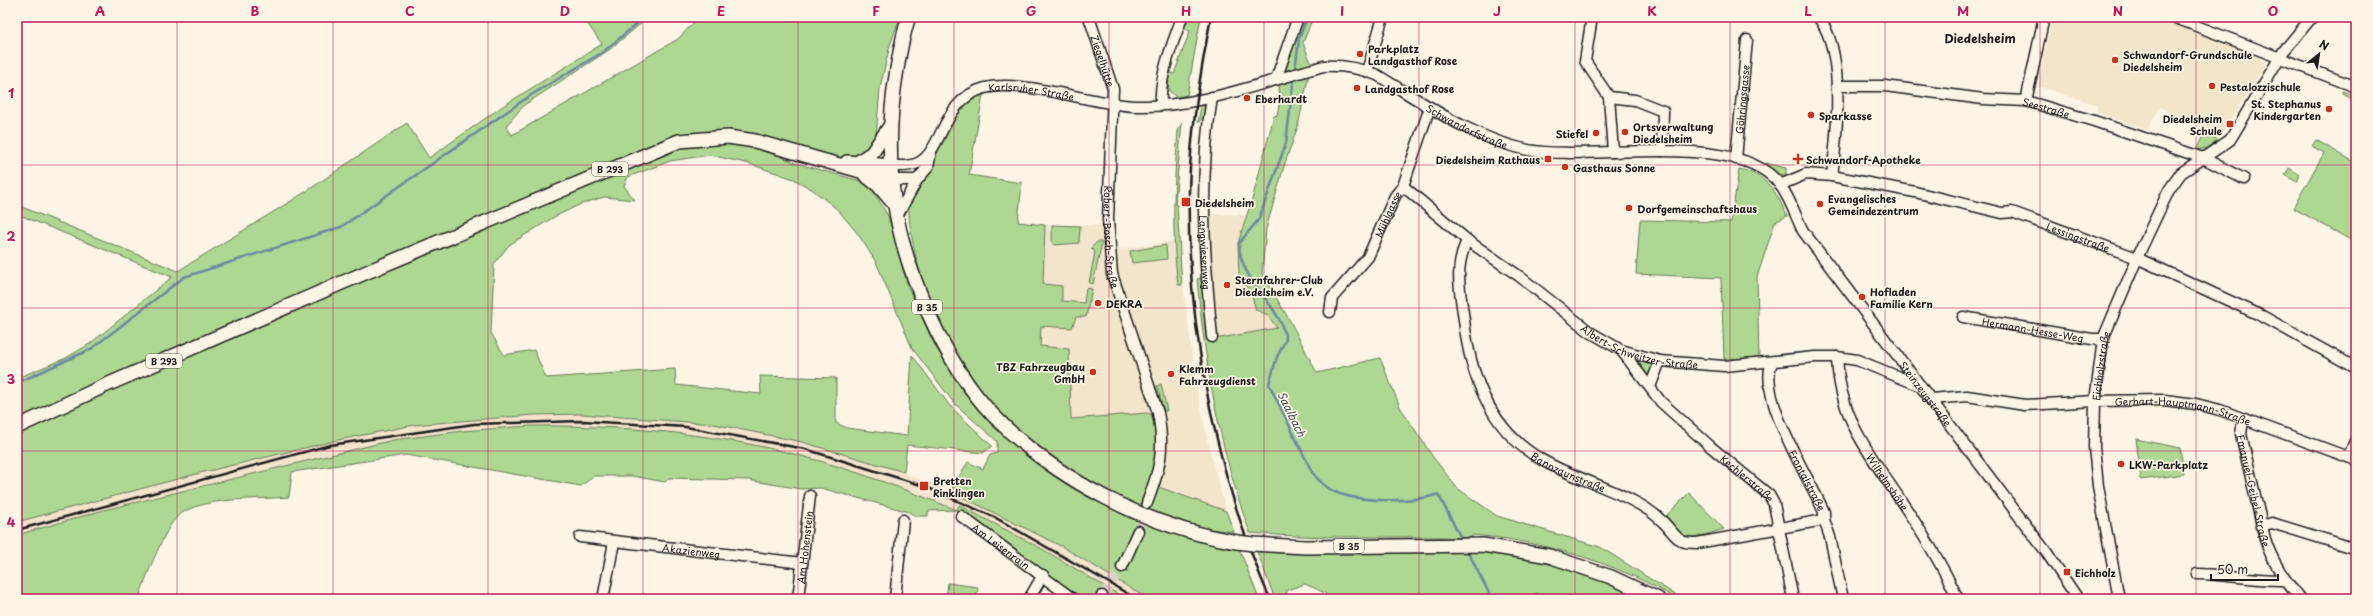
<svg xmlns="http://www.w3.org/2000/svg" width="2373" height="616" font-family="'Playpen Sans',sans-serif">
<rect width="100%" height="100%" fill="#fcf5e5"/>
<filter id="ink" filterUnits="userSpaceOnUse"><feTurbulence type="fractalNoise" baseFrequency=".025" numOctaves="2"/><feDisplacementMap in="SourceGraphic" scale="8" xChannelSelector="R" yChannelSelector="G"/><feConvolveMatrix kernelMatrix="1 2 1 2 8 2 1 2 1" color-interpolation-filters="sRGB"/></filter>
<g filter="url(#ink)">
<path fill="#f3e4cc" d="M2052,17H2157L2258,56L2265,66L2218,140L2160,107L2147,130L2096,112L2098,105L2038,86Z
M1207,214L1247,215L1238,243L1245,286L1251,293L1253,301L1268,315L1277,328L1215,339Z
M1045,225H1117L1116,250L1174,241L1178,284L1183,285L1196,384L1209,448L1226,511L1150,484L1147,413L1071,419L1069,349L1040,346Z
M581,414L714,424L802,442L884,466L943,488L1009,519L1063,547L1148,599H1126L1044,550L959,505L957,510L803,457L762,447L654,431L578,426L462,431L393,440L104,510L17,535V522L196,474L338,440L414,425L533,415Z"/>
<path fill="#aed793" stroke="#657a58" d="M586,17H649L609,50L524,105L506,126L512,135L678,39L699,17H900L890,45L880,88L876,137L863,156L847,159L783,143L696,134L17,421V378L66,358L91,343L172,277L17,214V205L178,271L307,191L407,123L429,158L503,106L602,44L584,19Z
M1187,17H1201L1187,95L1176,97L1169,91L1168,72L1174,74L1190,31L1183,28Z
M1302,17H1313L1303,43L1312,65L1282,75Z
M1309,74L1298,126L1285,163L1266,229L1262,274L1290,321L1317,373L1380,358L1400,407L1433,457L1457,488L1497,516L1600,547L1682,599H1676C1620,563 1538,540 1472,535V538C1398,535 1324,540 1250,533C1220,451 1205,365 1197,279L1209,277L1215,339L1277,328L1268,315L1256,310L1251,293L1239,276L1238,243L1253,196L1274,116L1277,115L1280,101L1279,84Z
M2342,91L2356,96V102L2342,93Z
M983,95L969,175L1022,183L1018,222L1045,225L1043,284L1062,286V301L1084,303L1086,288L1092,289L1086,317H1076L1072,328L1041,326L1040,346L1069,349L1071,419L1147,413L1152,415C1158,442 1157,457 1150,484L1226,511L1234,532C1220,530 1206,529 1193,525C1120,506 1027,448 980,390C955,358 937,321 923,283C918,268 905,216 910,202C915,188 926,180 932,167C936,160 937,151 940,143C949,122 961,103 983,95Z
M1206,105L1208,112L1198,123L1201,106Z
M1182,123L1175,204L1177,205L1182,285H1178C1171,233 1174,182 1178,130Z
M2205,132L2218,140L2206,148L2196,150Z
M2316,140L2356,163V243L2293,208L2324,153L2312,146Z
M712,143L763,148L795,163L857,180L871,187L888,216L908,287L936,348L987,419L1026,453L1077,487L1129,518L1190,539L1239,548L1259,599H1148L1063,547L950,491L968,462L983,469L990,455L997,453V441L954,403L912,348L876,262L858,234L838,210L813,190L794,179L750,164L710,155L670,161L628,177L624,186L635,200L604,197L581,204L554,217L509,245L494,264L491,333L504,355L534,350L546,378L675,369L676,385L761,394L760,376L836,378V423L847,428L907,436L912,355L950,406L992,446L983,453L907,445L904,472L802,442L714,424L581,414L533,415L414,425L338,440L196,474L17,522V432L279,316L478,234L540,205L674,149Z
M1766,163L1786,168V176H1779L1766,166Z
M2289,168L2300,175L2297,182L2285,175Z
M1739,169C1766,174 1777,192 1787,216L1775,222L1757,277L1759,359H1724L1721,278L1636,274L1640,220L1731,222Z
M1052,225L1080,226L1079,243L1054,245L1052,241Z
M1097,242H1102L1093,284L1089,283L1095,252L1091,248Z
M1166,245L1167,259L1132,263L1130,251Z
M1635,358L1654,363L1650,376H1648Z
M1161,384L1167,411H1164L1157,386Z
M529,426C620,425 714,433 802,456C855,470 906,490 957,510L959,505L1044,550L1126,599H1080L979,523L957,510L928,511V516H915L909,512L821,488L801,489L748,480L669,478L665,482L632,476H594L581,486L406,455L292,472L289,497C260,500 201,496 178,516C166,525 143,583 139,599H17V535L104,510L393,440L462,431Z
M2136,439L2180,448L2184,474L2141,480Z
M1689,493L1724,529C1713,532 1690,542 1681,533C1675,528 1671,521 1666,516Z
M1256,549L1484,552L1540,559L1621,587L1640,599H1545L1537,593L1524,599H1327L1325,593L1305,584L1287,590L1286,599H1275Z
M948,583L978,587L976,599H946Z"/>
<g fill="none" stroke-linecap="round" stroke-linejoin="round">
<path stroke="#6c88a3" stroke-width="2.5" d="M1295,71L1299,39L1307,17
M1294,76L1286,143L1259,219L1239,243C1240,277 1266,293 1280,321C1283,327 1284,333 1286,339L1277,357L1269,384L1312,472C1318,480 1326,488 1335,492C1357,502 1415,503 1438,494L1462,540
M17,383L91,349L184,277L341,227L531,95L603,52L645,17
M1467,550L1492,599"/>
<path stroke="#dad4c7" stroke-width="10" stroke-dasharray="10 5" stroke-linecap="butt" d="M1138,531L1147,503
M1102,596L1122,567"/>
<defs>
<g id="minor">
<path id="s1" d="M1089,17L1113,89L1108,219L1112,274L1158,413C1165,449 1160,469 1147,503"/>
<path d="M1592,17L1585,61L1609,97L1613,152"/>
<path d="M1818,17C1846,50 1837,135 1832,176"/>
<path d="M2173,17L2356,87"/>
<path d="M1367,71L1383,17"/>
<path d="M1276,79L1298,17"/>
<path id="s2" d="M1837,86H1885L1983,99L2026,101L2094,121L2203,158L2244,179"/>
<path id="s3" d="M1212,97C1199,177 1204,257 1212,337"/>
<path d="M1609,97L1635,100L1663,111L1662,151"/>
<path d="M2026,101L2044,17"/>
<path d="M1161,105C1159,75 1172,46 1182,17"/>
<path id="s4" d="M1736,159L1747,40"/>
<path id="s5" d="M891,166C900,166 910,167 918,163C943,151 942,99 985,88C1024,79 1092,104 1135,106C1200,108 1262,82 1324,66C1344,65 1359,68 1377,75C1424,103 1473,139 1528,150C1591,162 1740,129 1780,185C1790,198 1796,217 1803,231L2047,553L2078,599"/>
<path d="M892,180H917L928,167L931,151"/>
<path id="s6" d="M1780,185L1806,174L1832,176L1915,192L2002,213L2012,212L2137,258L2262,316L2356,368"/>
<path id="s7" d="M1403,186L1467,240L1519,276L1590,332L1621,350L1660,361L1724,366L1815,357H1837L1857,360L1921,386"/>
<path d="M897,216L917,180"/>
<path id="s8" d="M1467,240C1454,269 1460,290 1464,320C1470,376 1491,431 1542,460C1571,477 1604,485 1633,501C1643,506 1655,514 1663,522C1670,528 1674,537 1682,541C1686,543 1692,543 1697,543L1824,520"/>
<path id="s9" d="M1330,312L1332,298L1368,257L1395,196L1403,186L1430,107"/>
<path id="s10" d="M1963,317L2092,339H2103"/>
<path id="s11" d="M1621,350L1661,402L1711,447L1769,495L1774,504L1793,599"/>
<path id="s12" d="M1837,357C1839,421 1872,456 1905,507C1925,537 1943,566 1958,599"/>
<path id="s13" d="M1772,362C1757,398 1809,477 1824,512V520L1830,537L1843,599"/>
<path d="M1650,387L1660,361"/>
<path id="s14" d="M1931,399L1967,396L2025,405L2095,401L2164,400L2196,404L2220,410L2356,460"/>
<path id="s15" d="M2243,420L2241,434L2265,539C2272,562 2285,580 2300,599"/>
<path d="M2348,457L2356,439"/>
<path id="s16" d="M961,516L1073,599"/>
<path d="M2261,526L2272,523L2356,549"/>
<path id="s17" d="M580,537L802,563"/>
<path d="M1122,567L1138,531"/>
<path d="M2197,574C2227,574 2255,581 2285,580"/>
<path d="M603,599L614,542"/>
<path id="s18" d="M798,599L810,496"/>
<path d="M895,599L903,520"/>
<path d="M1029,599L1043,575"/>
<path d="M1101,599L1102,596"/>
<path id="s19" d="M2119,599L2098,486L2094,447L2095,401L2103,339L2142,247L2169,190L2181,173L2230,140L2283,52L2312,17"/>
</g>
<path id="major" d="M909,17C903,33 900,51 897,69C890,111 888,156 894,199C903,268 945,365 993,415C1055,480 1150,528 1237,542
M847,162L891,166
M857,163L872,153L890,126
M865,175L879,186L895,205
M17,427L102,387L367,272L679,141L728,137L755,141L892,180
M1253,544L1305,547L1483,545L1549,556L1611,577L1658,599"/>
</defs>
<use href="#minor" stroke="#1c1c1c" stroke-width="13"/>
<use href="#major" stroke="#1c1c1c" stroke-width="16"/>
<use href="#minor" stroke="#fcf5e5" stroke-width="10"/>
<use href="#major" stroke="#fcf5e5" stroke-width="13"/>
<path stroke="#1c1c1c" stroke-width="2.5" d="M1211,17C1200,75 1190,134 1189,193C1186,327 1217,477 1270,599
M17,530L330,445L474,424L583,421L686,427L805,449L924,486L996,518L1137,599"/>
<defs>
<path id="major-bridge" d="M1237,542L1253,544"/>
</defs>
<use href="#major-bridge" stroke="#1c1c1c" stroke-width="16" stroke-linecap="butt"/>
<use href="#major-bridge" stroke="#fcf5e5" stroke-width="13"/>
</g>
</g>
<path fill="none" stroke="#c2185b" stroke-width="1" stroke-opacity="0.55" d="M177,17V599M333,17V599M488,17V599M643,17V599M798,17V599M954,17V599M1109,17V599M1264,17V599M1419,17V599M1575,17V599M1730,17V599M1885,17V599M2040,17V599M2196,17V599M17,165H2356M17,308H2356M17,451H2356"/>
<g fill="#c8321e" stroke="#fcf5e5" stroke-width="1.5">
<circle cx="1360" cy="54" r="4"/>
<circle cx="2115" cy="60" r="4"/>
<circle cx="2212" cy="86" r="4"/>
<circle cx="1357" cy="88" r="4"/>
<circle cx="1247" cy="98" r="4"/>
<circle cx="2329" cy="109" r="4"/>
<circle cx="1811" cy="115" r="4"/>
<rect x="2226" y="120" width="8" height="8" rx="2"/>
<circle cx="1625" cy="132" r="4"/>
<circle cx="1596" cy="133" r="4"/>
<rect x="1544" y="155" width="8" height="8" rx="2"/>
<path d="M1796 153h4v4h4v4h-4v4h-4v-4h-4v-4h4z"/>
<circle cx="1565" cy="167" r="4"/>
<rect x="1181" y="197" width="10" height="10" rx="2"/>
<circle cx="1820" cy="204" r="4"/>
<circle cx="1629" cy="208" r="4"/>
<circle cx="1227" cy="285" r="4"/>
<circle cx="1862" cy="297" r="4"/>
<circle cx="1098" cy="303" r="4"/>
<circle cx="1093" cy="372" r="4"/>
<circle cx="1171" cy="374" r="4"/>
<circle cx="2121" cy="464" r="4"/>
<rect x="919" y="481" width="10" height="10" rx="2"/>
<rect x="2063" y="568" width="8" height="8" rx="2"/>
</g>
<g text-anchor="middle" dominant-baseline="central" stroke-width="3.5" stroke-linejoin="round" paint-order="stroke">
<g fill="#fcf5e5" stroke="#5f5d58" stroke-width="1">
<rect x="592" y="162" width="36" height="14" rx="3"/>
<rect x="912" y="300" width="30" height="14" rx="3"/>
<rect x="146" y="354" width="36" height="14" rx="3"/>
<rect x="1334" y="539" width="30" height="14" rx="3"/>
</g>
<g font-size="9" font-weight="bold" fill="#1c1c1c">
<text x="610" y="169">B 293</text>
<text x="927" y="307">B 35</text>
<text x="164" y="361">B 293</text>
<text x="1349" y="546">B 35</text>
</g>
<g font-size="10" font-weight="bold" fill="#1c1c1c" stroke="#fcf5e5" text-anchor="start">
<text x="1368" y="48">Parkplatz<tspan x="1368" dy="12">Landgasthof Rose</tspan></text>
<text x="2123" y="54">Schwandorf-Grundschule<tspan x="2123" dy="12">Diedelsheim</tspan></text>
<text x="2220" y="86">Pestalozzischule</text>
<text x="1365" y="88">Landgasthof Rose</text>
<text x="1255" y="98">Eberhardt</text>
<text x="2321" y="103" text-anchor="end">St. Stephanus<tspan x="2321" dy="12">Kindergarten</tspan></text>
<text x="1819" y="115">Sparkasse</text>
<text x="2222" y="118" text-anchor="end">Diedelsheim<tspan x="2222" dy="12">Schule</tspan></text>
<text x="1633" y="126">Ortsverwaltung<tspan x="1633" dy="12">Diedelsheim</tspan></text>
<text x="1588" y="133" text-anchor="end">Stiefel</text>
<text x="1540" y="159" text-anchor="end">Diedelsheim Rathaus</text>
<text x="1806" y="159">Schwandorf-Apotheke</text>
<text x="1573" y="167">Gasthaus Sonne</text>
<text x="1828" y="198">Evangelisches<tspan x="1828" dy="12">Gemeindezentrum</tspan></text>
<text x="1195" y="202">Diedelsheim</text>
<text x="1637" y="208">Dorfgemeinschaftshaus</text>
<text x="1235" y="279">Sternfahrer-Club<tspan x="1235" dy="12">Diedelsheim e.V.</tspan></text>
<text x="1870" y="291">Hofladen<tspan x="1870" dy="12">Familie Kern</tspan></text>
<text x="1106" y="303">DEKRA</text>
<text x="1085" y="366" text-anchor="end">TBZ Fahrzeugbau<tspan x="1085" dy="12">GmbH</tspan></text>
<text x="1179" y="368">Klemm<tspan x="1179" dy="12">Fahrzeugdienst</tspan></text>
<text x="2129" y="464">LKW-Parkplatz</text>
<text x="933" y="480">Bretten<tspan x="933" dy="12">Rinklingen</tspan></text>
<text x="2075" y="572">Eichholz</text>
</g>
<g font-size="10" fill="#1c1c1c" stroke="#fcf5e5">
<text stroke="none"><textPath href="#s1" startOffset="46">Ziegelhütte</textPath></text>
<text stroke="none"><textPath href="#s5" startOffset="178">Karlsruher Straße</textPath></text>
<text stroke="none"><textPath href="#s4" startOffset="60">Göhringsgasse</textPath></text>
<text stroke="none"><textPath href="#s2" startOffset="211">Seestraße</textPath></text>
<text stroke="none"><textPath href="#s5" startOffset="635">Schwandorfstraße</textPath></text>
<text stroke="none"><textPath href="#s9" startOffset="116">Mühlgasse</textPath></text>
<text stroke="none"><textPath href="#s1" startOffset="224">Robert-Bosch-Straße</textPath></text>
<text stroke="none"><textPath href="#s6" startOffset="309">Lessingstraße</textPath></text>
<text stroke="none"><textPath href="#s3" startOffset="156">Langwiesenweg</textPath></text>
<text stroke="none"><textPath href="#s10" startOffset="71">Hermann-Hesse-Weg</textPath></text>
<text stroke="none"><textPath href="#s7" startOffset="290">Albert-Schweitzer-Straße</textPath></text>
<text stroke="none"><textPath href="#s19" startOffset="236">Eichholzstraße</textPath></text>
<text stroke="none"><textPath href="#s5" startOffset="1217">Steinzeugstraße</textPath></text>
<text stroke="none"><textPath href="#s14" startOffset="254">Gerhart-Hauptmann-Straße</textPath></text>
<text stroke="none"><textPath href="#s8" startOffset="277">Bannzaunstraße</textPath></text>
<text stroke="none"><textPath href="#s11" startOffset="181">Kechlerstraße</textPath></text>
<text stroke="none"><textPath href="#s13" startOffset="126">Frontalstraße</textPath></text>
<text stroke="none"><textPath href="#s12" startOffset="137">Wilhelmshöhe</textPath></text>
<text stroke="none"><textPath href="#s15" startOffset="72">Emanuel-Geibel-Straße</textPath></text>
<text stroke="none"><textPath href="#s16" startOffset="50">Am Leisenrain</textPath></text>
<text stroke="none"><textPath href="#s18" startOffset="52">Am Hohenstein</textPath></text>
<text stroke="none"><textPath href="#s17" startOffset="112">Akazienweg</textPath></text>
</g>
<g font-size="11" font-style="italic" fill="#445260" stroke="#fcf5e5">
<text transform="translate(1292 414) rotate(64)">Saalbach</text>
</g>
<g font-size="12" font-weight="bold" fill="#1c1c1c" stroke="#fcf5e5">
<text x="1980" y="38">Diedelsheim</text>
</g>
</g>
<rect width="2373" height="616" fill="none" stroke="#fcf5e5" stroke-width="44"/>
<g transform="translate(2319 54) rotate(30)" stroke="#fcf5e5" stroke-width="3" paint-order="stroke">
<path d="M0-3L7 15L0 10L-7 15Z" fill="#1c1c1c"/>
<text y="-6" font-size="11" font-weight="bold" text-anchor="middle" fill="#1c1c1c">N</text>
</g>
<path d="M2211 574v6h67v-6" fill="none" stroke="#1c1c1c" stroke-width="2"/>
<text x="2217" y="574" font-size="12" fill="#1c1c1c" stroke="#fcf5e5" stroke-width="3" paint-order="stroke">50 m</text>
<rect x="22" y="22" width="2329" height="572" fill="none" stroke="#c2185b" stroke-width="1.5"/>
<g font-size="13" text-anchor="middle" font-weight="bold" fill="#c2185b">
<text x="100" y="16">A</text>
<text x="255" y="16">B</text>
<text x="410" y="16">C</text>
<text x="565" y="16">D</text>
<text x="721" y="16">E</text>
<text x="876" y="16">F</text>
<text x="1031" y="16">G</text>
<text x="1186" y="16">H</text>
<text x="1342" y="16">I</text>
<text x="1497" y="16">J</text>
<text x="1652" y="16">K</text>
<text x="1808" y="16">L</text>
<text x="1963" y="16">M</text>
<text x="2118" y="16">N</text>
<text x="2273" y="16">O</text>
<text x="11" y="98">1</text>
<text x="11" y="241">2</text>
<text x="11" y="384">3</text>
<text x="11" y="527">4</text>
</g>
</svg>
